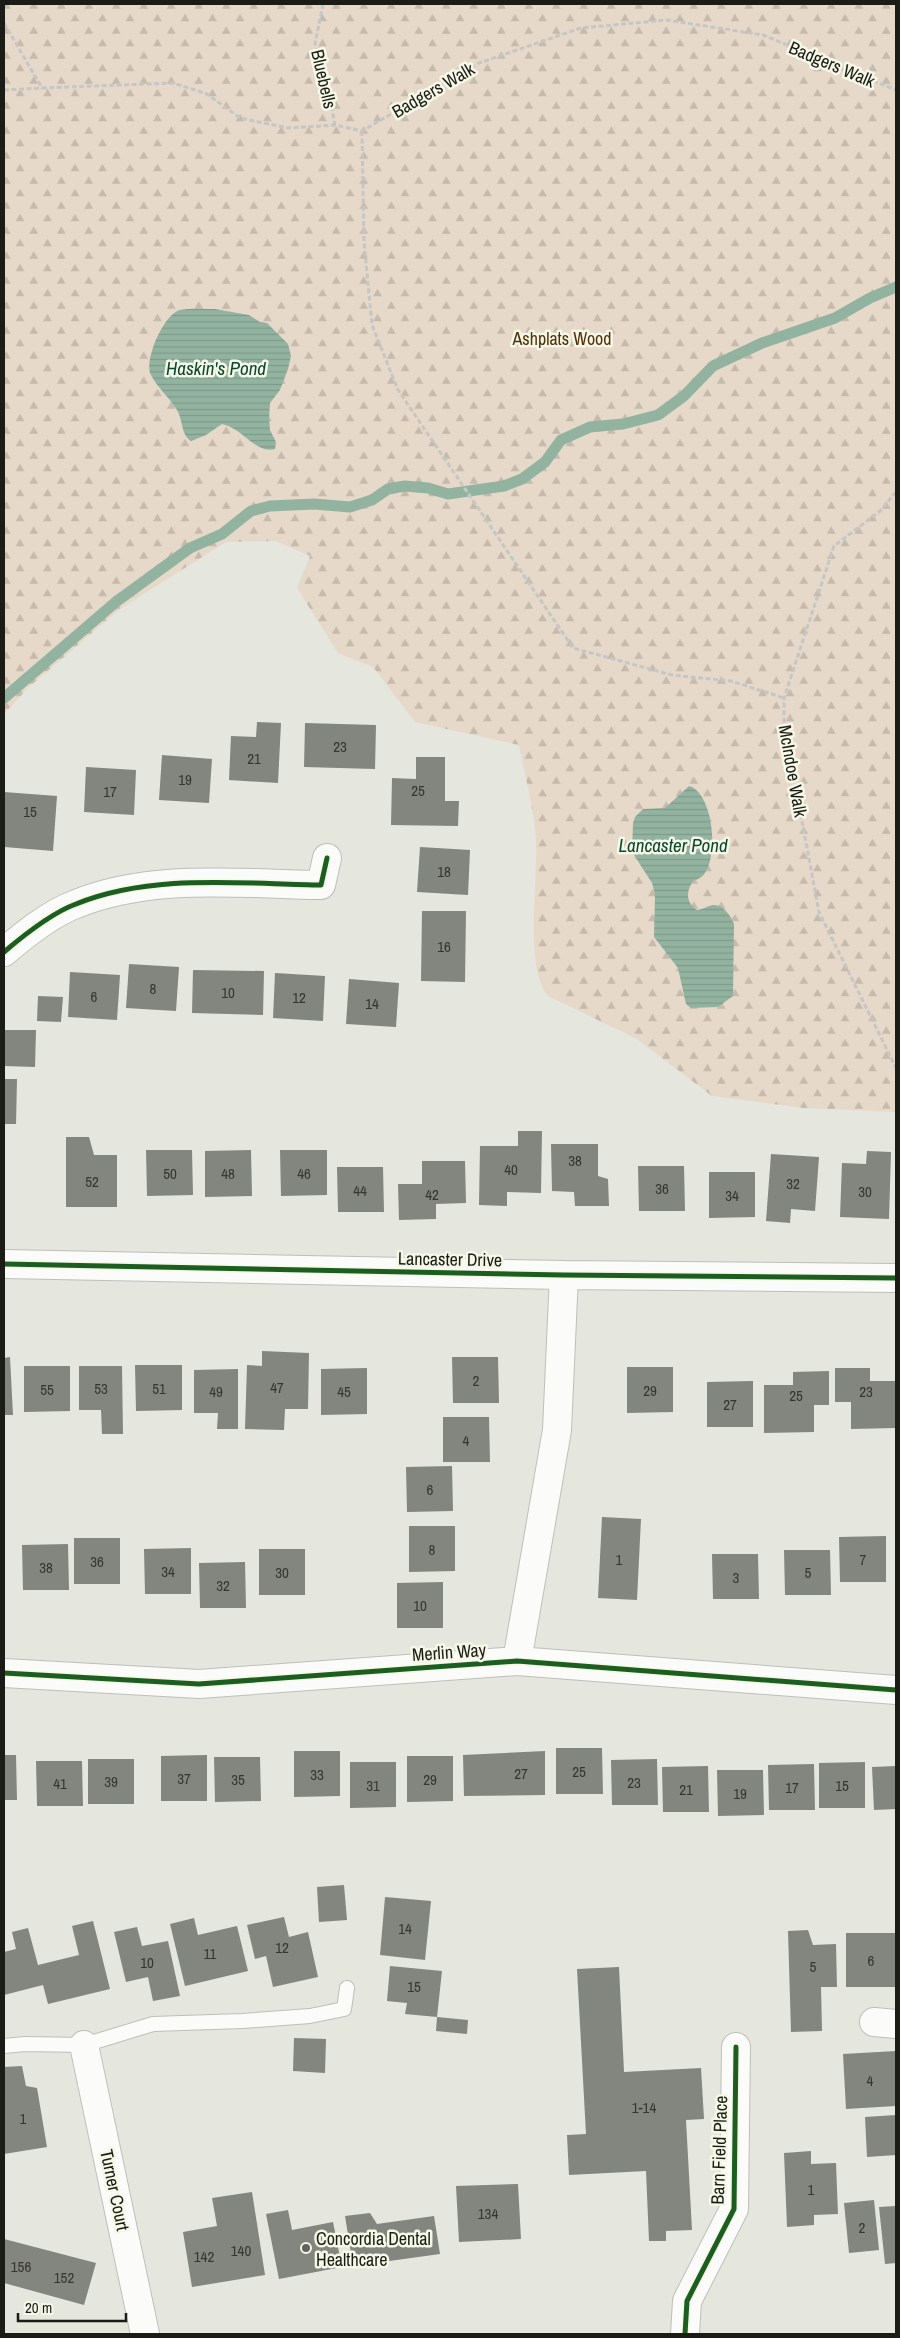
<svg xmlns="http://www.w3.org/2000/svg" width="900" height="2338" font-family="'Archivo Narrow',sans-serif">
<defs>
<pattern id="forest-firs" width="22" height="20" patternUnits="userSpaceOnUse" patternTransform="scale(1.25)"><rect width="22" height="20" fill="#e7d9c9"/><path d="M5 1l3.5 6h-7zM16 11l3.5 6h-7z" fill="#c6baac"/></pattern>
<pattern id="water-rules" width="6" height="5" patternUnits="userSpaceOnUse" patternTransform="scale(1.25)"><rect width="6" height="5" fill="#93b3a1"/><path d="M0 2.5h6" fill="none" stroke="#7e998a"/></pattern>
</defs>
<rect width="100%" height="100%" fill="#e5e6de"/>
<path fill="url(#forest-firs)" d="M4,4H896V1112L803,1108L712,1096L637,1039L548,996C524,967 538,882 536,843C535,812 525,777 519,745L415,722L373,667L338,653L297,588L310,556L276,541L226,542L120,609L29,687L4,714Z"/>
<path fill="url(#water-rules)" d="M215,309L249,315L260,322L267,323L288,344L291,356L288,369L280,390L270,403L269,418L270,430L276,442L275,449C255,454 244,429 222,424L206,435L191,441C181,435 183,420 177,410C169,397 157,388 150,373C145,358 164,314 180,310C188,308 205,309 215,309Z
M689,786C717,794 721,878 694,880C686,890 685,902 697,910C702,910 707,906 713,905C723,904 731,916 734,924L733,996L718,1007L691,1008L686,1004L678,968L654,937L655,894L652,883L632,852L633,823L635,817L643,809L665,808Z"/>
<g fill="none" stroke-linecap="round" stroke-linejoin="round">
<path stroke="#93b3a1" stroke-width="11" d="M4,698L117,601L190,548L222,534L251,511L270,506L314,504L350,507L372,500L388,489L405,486L428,488L448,494L504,486L522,479L545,462L561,440L590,427L623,424L658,415L684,396L713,366L762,343L835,318L870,298L896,287"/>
</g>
<path fill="#83857f" d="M257,722L281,723L278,783L229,780L231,736L256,737Z
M305,723L376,725L375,769L304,767Z
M162,755L212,759L209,803L159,800Z
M416,757H445V801H459L458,826L391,825L392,778L416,779Z
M86,767L136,770L134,815L84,812Z
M4,792L57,796L53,851L4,847Z
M420,847L470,850L468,895L417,892Z
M422,911H466L465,982L421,981Z
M129,964L179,967L176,1011L126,1008Z
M193,970L264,971L263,1015L192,1013Z
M70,972L120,975L117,1020L68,1017Z
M275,973L325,976L323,1021L273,1018Z
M349,979L399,983L396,1027L346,1024Z
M38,996L63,997L61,1022L37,1021Z
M4,1030H36L35,1067L4,1066Z
M4,1079H17L16,1124H4Z
M518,1131H542L541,1193L507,1192V1206L479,1205L480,1146H518Z
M66,1137H89L94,1155H117V1207H66Z
M551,1144H598V1176L608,1179L609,1206H575L574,1192L552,1191Z
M146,1150H192L193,1195L147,1196Z
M251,1150L252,1196L205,1197V1151Z
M280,1150H327V1195L281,1196Z
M867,1151L891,1152L889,1219L840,1217L842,1163L866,1164Z
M771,1154L819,1157L815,1211L791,1209L790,1223L766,1221Z
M422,1161H465L466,1203L436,1204V1219L399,1220L398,1184H422Z
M638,1166H684L685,1211H639Z
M337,1167H383L384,1212H338Z
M709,1172H755V1217L709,1218Z
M262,1351L309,1353L308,1409H285L284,1430L245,1429L247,1365L262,1366Z
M10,1357L13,1415H4V1358Z
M452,1357H498L499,1403H453Z
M135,1365H182V1410L136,1411Z
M24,1366H70V1411L24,1412Z
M79,1366H122L123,1434H102L101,1410H79Z
M627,1367H673V1412L627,1413Z
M367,1368V1414L321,1415V1369Z
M835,1368H870V1381H896V1428L851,1429V1402H835Z
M238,1369V1429H217L218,1413H194V1370Z
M829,1371V1405H814V1432L764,1433V1385H793V1372Z
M753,1381V1427H707V1382Z
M443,1417H489L490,1462H443Z
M452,1466L453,1511L407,1512L406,1467Z
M602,1517L641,1519L637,1600L598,1598Z
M409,1526H455V1571L409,1572Z
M886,1536V1582H840L839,1537Z
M74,1538H120V1584H74Z
M68,1544L69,1590H23L22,1545Z
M191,1548V1594H145L144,1549Z
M259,1549H305V1595H259Z
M784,1550H830L831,1595H785Z
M712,1554H758L759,1599H713Z
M245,1562L246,1608H200L199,1563Z
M443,1582V1628H397V1583Z
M556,1748H602L603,1794H556Z
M294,1751H340V1796L294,1797Z
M545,1751V1795L464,1796L463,1755Z
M4,1755H16L17,1800H4Z
M207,1755V1801H161V1756Z
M407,1756H453V1801L407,1802Z
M214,1757H260L261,1801L215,1802Z
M88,1759H134V1804H88Z
M657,1759L658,1805H612L611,1760Z
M36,1761H82L83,1806H37Z
M350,1762H396V1807L350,1808Z
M865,1762V1808H819V1763Z
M814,1764L815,1810H769L768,1765Z
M708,1766L709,1812H663L662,1767Z
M896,1766V1809L874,1810L872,1767Z
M717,1770H763L764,1815L718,1816Z
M344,1885L347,1920L319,1922L317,1887Z
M385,1897L431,1901L425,1960L380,1955Z
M284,1917L289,1937L308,1932L318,1977L273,1987L266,1956L255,1959L247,1925Z
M194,1918L198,1935L237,1926L248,1971L185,1986L170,1924Z
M93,1921L110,1989L48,2004L43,1985L4,1995V1952L16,1949L12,1932L28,1928L38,1965L79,1955L72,1926Z
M137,1927L142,1946L168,1941L180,1996L153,2001L148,1977L126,1982L114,1932Z
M808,1930L813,1945L836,1944L837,1987H821L822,2031L791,2032L788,1931Z
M846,1933H896V1987H846Z
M390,1966L442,1971L437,2017L405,2014L407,2003L387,2001Z
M619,1967L624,2072L701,2068L704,2119L686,2120L692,2230L666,2231V2241H649L646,2171L569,2175L567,2135L586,2134L577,1969Z
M437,2017L468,2020L467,2034L436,2031Z
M294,2038L326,2039L325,2073L293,2071Z
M896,2051V2106L846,2109L843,2054Z
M22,2066L26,2086L37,2088L47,2147L4,2154V2067Z
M896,2115V2155L867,2157L865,2117Z
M811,2151V2164L836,2163L838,2214L814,2215V2225L787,2227L784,2153Z
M518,2184L521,2239L459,2242L456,2186Z
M252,2192L265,2275L192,2287L183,2232L217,2226L212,2198Z
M874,2200L879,2250L849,2253L844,2203Z
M896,2206V2263L885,2264L879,2207Z
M288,2210L292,2230L333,2222L342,2267L279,2279L266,2214Z
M370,2213L377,2224L434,2216L440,2254L353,2266L345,2216Z
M4,2239L96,2263L84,2305L4,2283Z"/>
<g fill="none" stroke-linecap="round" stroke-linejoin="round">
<defs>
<path id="service" d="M4,2046L25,2044L84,2045L153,2024L242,2021L310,2016L344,2009L347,1988"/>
<path id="minor" d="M4,952C24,935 51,913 76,904C153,873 241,884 321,885L327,858
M4,1264L564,1275L896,1278
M517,1661L557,1430L564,1275
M4,1673L199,1684L517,1661L896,1690
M874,2022L896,2024
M84,2045L145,2334
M685,2334L687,2301L734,2209L736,2047"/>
</defs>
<use href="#service" stroke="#bebfb9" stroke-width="16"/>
<use href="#minor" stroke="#bebfb9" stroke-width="30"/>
<path stroke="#c6c7c4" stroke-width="3" stroke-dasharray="5 2.5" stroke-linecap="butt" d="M323,4L315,44L327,84L335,125
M4,23L42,88L173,83L207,94L240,118L288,128L335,125L362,131L479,63L581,28L667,20L763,35L896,90
M4,90L42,88
M362,131L364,242L372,325L398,390L573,648L672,675L731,681L784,698
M896,492L880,511L834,546L784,698V725L819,912L896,1068"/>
<use href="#service" stroke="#fbfbfa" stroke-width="14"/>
<use href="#minor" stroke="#fbfbfa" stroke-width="28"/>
<defs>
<path id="cycleway" d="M4,952C24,935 51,913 76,904C153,873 241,884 321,885L327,858
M4,1264L564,1275L896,1278
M4,1673L199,1684L517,1661L896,1690
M685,2334L687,2301L734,2209L736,2047"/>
</defs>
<use href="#cycleway" stroke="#f5f7e7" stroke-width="8"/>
<use href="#cycleway" stroke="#1b5e20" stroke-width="5"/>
</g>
<circle fill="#62635c" stroke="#f5f7e7" stroke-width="2" cx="306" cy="2248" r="5"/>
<g text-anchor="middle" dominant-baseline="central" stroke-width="5" stroke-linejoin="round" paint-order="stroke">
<g font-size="15" fill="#353630">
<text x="340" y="746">23</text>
<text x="254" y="758">21</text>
<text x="185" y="779">19</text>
<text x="418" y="790">25</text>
<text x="110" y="791">17</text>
<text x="30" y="811">15</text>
<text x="444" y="871">18</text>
<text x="444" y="946">16</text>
<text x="153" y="988">8</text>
<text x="228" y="992">10</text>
<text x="94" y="996">6</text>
<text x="299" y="997">12</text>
<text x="372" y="1003">14</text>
<text x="575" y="1160">38</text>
<text x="511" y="1169">40</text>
<text x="170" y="1173">50</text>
<text x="228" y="1173">48</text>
<text x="304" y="1173">46</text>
<text x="92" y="1181">52</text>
<text x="793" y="1183">32</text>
<text x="662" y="1188">36</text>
<text x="360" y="1190">44</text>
<text x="865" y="1191">30</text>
<text x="432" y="1194">42</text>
<text x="732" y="1195">34</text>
<text x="476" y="1380">2</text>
<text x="277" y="1387">47</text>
<text x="101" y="1388">53</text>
<text x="159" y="1388">51</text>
<text x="47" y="1389">55</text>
<text x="650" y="1390">29</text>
<text x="216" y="1391">49</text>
<text x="344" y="1391">45</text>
<text x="866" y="1391">23</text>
<text x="796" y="1395">25</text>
<text x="730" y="1404">27</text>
<text x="466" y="1440">4</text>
<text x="430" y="1489">6</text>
<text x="432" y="1549">8</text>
<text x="619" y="1559">1</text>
<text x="863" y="1559">7</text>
<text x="97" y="1561">36</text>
<text x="46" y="1567">38</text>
<text x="168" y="1571">34</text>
<text x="282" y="1572">30</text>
<text x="808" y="1572">5</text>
<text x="736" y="1577">3</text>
<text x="223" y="1585">32</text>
<text x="420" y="1605">10</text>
<text x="579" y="1771">25</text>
<text x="521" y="1773">27</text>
<text x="317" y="1774">33</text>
<text x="184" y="1778">37</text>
<text x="238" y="1779">35</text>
<text x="430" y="1779">29</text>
<text x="111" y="1781">39</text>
<text x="634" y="1782">23</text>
<text x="60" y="1783">41</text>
<text x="373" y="1785">31</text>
<text x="842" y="1785">15</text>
<text x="792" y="1787">17</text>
<text x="686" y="1789">21</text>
<text x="740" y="1793">19</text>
<text x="405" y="1928">14</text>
<text x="282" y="1947">12</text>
<text x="210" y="1953">11</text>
<text x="871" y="1960">6</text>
<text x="147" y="1962">10</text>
<text x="813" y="1966">5</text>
<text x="414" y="1986">15</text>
<text x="870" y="2080">4</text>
<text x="644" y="2107">1-14</text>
<text x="23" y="2118">1</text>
<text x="811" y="2189">1</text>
<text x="488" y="2213">134</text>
<text x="862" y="2227">2</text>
<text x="241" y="2250">140</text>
<text x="204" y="2256">142</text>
<text x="21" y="2266">156</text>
<text x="64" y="2277">152</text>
</g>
<g font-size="18" fill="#1b1c16" stroke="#f5f7e7">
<text transform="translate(832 64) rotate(23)">Badgers Walk</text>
<text transform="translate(324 79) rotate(77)">Bluebells</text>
<text transform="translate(433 90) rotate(-30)">Badgers Walk</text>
<text transform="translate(793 771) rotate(80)">McIndoe Walk</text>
<text transform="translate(450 1259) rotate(1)">Lancaster Drive</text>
<text transform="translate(449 1652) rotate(-4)">Merlin Way</text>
<text transform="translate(719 2150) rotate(-88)">Barn Field Place</text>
<text transform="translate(115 2190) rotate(78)">Turner Court</text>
</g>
<g font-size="18" fill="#54310b" stroke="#f5f7e7">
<text x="562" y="338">Ashplats Wood</text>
</g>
<g font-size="18" fill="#1b1c16" stroke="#f5f7e7" text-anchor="start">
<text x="316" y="2238">Concordia Dental<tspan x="316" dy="21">Healthcare</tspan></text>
</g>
<g font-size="19" font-style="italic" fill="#0b4730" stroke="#f5f7e7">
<text x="216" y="368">Haskin's Pond</text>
<text x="673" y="845">Lancaster Pond</text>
</g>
</g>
<rect width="900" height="2338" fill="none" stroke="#1b1c16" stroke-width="10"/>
<path d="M18 2313v8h108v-8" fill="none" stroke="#1b1c16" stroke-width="2.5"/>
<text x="25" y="2313" font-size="15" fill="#1b1c16" stroke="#f5f7e7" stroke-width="4" paint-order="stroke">20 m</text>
</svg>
